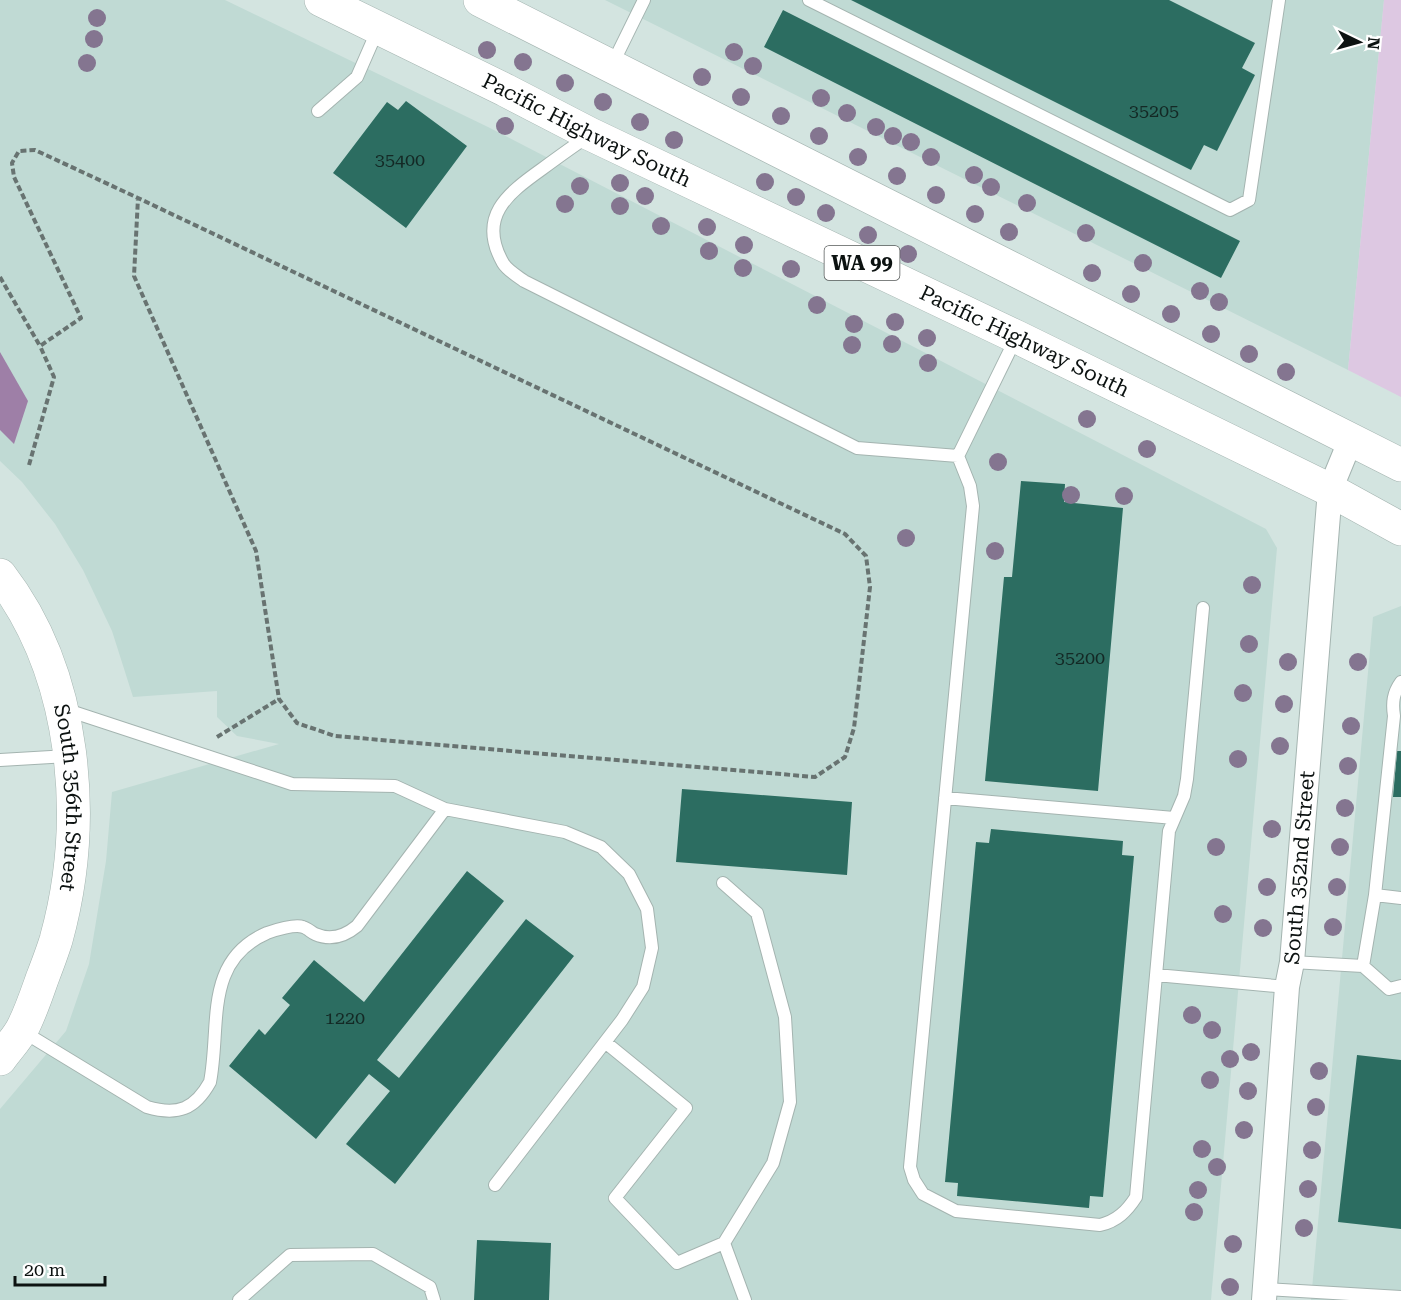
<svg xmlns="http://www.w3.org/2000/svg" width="1401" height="1300" font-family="'Roboto Serif',serif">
<rect width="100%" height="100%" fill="#d3e4e0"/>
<path fill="#c0dad4" d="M0,0H225L488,127L1266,529L1277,548L1211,1300H0V1109L66,1031L89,964L106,861L112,792L279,744L237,736L217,717V691L133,697L112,631L83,570L55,524L22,482L0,461Z
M605,0H1384L1348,370Z
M1401,606V1300H1311L1373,617Z"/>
<path fill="#ddc8e2" d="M1384,0H1401V397L1348,370Z"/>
<path fill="#9e7fa7" d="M0,352L28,401L14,444L0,430Z"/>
<path fill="#2c6d61" d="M851,0H1169L1255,43L1242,68L1255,75L1217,151L1204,145L1191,170Z
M783,10L1240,241L1221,278L764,47Z
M406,101L467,146L406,228L333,173L387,102L398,110Z
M1021,481L1065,484L1064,502L1123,508L1098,791L985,781L1004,577H1012Z
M1397,751H1401V797H1393Z
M682,789L852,802L847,875L676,862Z
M991,829L1123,841L1122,855L1134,856L1103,1197L1090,1196L1089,1208L957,1196L958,1183L945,1182L976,842L989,843Z
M467,871L504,901L377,1060L399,1078L526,919L574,956L395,1184L346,1144L390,1091L369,1074L316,1139L229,1066L259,1029L265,1035L290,1005L282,998L314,960L364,1002Z
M1357,1055L1401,1060V1229L1338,1222Z
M477,1240L551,1243L549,1300H474Z"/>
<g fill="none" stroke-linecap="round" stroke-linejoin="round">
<defs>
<path id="lane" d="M809,0L1230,210L1249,200L1279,0
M612,65L644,0
M318,111L357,77L378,29
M587,137C572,147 557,158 542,169C507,194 477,217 503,263C507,270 517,276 524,281L857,448L958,456
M1016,338L958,456L970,486L973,506L910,1167L914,1180L923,1194L956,1211L1100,1225C1117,1221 1127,1211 1136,1197L1169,831L1184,796L1187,779L1203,608
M1401,682C1393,693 1392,703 1394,716L1375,895L1401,898
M64,709L292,784L395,786L445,809
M0,760L68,756
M945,798L1174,818
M1292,962L1363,966L1389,989L1401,986
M1363,966L1375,895
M1156,975L1287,987
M22,1031L147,1107C178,1116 195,1109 210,1082C221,1025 203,961 267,933C275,930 295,924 303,927C307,928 311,932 315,934C331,941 345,936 357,926L445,809L565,832L601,847L629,874L647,909L652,948L643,987L622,1020L495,1185
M605,1042L686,1108L615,1198L677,1263L724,1243L773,1163L790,1102L785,1017L757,913L723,883
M724,1243L745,1300
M1265,1289L1401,1297
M239,1300L290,1255L373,1254L430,1287L434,1300"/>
<g id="street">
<path id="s1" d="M1264,1300L1287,987L1292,962L1330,490L1351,439"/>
</g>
<g id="secondary">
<path id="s2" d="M0,575C77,675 89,821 56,940C52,953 47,966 42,979C36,996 30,1014 22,1029C16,1040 7,1049 0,1059"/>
</g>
<g id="primary">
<path id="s3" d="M321,0L505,90L590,134L1017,337L1330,490L1401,529"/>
<path d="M480,0L1401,465"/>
</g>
</defs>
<use href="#lane" stroke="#a4b4b0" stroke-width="14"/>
<use href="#street" stroke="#a4b4b0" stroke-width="26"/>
<use href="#secondary" stroke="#a4b4b0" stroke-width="34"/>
<use href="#primary" stroke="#a4b4b0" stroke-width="34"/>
<path stroke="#687371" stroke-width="4" stroke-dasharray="6 3" stroke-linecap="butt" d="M0,277L40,346L81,318L14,177L12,163L19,151L35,150L138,198L845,534L866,556L870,587L854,728L845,757L815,777L335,736L297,723L279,699L256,551L134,276L138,198
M29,465L54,377L40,346
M217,737L279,699"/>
<use href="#lane" stroke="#fff" stroke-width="12"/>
<use href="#street" stroke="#fff" stroke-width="24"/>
<use href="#secondary" stroke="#fff" stroke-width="33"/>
<use href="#primary" stroke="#fff" stroke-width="33"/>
</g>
<g fill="#847590">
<circle cx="97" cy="18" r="9"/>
<circle cx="94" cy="39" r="9"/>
<circle cx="487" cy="50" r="9"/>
<circle cx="734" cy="52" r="9"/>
<circle cx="523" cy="62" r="9"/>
<circle cx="87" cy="63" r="9"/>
<circle cx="753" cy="66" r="9"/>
<circle cx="702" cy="77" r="9"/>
<circle cx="565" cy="83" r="9"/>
<circle cx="741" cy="97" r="9"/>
<circle cx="821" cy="98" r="9"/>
<circle cx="603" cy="102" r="9"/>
<circle cx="847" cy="113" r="9"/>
<circle cx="781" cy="116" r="9"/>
<circle cx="640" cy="122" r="9"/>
<circle cx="505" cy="126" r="9"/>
<circle cx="876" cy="127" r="9"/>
<circle cx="819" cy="136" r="9"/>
<circle cx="893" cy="136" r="9"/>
<circle cx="674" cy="140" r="9"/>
<circle cx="911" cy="142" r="9"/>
<circle cx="858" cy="157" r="9"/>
<circle cx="931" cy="157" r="9"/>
<circle cx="974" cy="175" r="9"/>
<circle cx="897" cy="176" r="9"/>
<circle cx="765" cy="182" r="9"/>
<circle cx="620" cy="183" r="9"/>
<circle cx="580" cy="186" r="9"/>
<circle cx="991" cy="187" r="9"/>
<circle cx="936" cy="195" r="9"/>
<circle cx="645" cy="196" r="9"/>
<circle cx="796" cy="197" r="9"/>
<circle cx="1027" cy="203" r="9"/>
<circle cx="565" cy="204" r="9"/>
<circle cx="620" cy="206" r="9"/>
<circle cx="826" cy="213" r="9"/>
<circle cx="975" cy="214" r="9"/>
<circle cx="661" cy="226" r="9"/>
<circle cx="707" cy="227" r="9"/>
<circle cx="1009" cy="232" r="9"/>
<circle cx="1086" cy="233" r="9"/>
<circle cx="868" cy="235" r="9"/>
<circle cx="744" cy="245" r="9"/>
<circle cx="709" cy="251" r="9"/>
<circle cx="908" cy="254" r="9"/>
<circle cx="1143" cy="263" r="9"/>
<circle cx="743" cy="268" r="9"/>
<circle cx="791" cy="269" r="9"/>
<circle cx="1092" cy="273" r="9"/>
<circle cx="1200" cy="291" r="9"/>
<circle cx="1131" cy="294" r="9"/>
<circle cx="1219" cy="302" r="9"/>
<circle cx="817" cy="305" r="9"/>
<circle cx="1171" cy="314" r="9"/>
<circle cx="895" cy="322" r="9"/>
<circle cx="854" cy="324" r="9"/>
<circle cx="1211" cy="334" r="9"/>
<circle cx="927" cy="338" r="9"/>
<circle cx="892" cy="344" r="9"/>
<circle cx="852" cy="345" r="9"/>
<circle cx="1249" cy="354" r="9"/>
<circle cx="928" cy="363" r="9"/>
<circle cx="1286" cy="372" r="9"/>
<circle cx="1087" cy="419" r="9"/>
<circle cx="1147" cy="449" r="9"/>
<circle cx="998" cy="462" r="9"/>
<circle cx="1071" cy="495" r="9"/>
<circle cx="1124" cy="496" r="9"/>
<circle cx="906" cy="538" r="9"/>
<circle cx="995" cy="551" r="9"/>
<circle cx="1252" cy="585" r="9"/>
<circle cx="1249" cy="644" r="9"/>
<circle cx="1288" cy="662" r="9"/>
<circle cx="1358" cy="662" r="9"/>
<circle cx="1243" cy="693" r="9"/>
<circle cx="1284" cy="704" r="9"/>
<circle cx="1351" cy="726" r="9"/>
<circle cx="1280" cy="746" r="9"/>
<circle cx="1238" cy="759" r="9"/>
<circle cx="1348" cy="766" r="9"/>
<circle cx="1345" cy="808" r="9"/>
<circle cx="1272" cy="829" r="9"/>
<circle cx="1216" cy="847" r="9"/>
<circle cx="1340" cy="847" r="9"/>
<circle cx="1267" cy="887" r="9"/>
<circle cx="1337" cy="887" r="9"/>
<circle cx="1223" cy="914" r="9"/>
<circle cx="1333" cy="927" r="9"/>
<circle cx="1263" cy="928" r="9"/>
<circle cx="1192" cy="1015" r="9"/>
<circle cx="1212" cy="1030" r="9"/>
<circle cx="1251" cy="1052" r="9"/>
<circle cx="1230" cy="1059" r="9"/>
<circle cx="1319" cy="1071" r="9"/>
<circle cx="1210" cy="1080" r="9"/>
<circle cx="1248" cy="1091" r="9"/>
<circle cx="1316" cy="1107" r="9"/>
<circle cx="1244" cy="1130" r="9"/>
<circle cx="1202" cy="1149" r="9"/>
<circle cx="1312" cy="1150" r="9"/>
<circle cx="1217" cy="1167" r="9"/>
<circle cx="1308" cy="1189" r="9"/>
<circle cx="1198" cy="1190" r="9"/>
<circle cx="1194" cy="1212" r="9"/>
<circle cx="1304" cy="1228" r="9"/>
<circle cx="1233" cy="1244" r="9"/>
<circle cx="1230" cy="1287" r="9"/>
</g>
<g text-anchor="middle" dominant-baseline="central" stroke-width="4.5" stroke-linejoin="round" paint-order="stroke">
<g font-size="18" fill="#142925">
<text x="1154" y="110">35205</text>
<text x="400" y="159">35400</text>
<text x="1080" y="657">35200</text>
<text x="345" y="1017">1220</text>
</g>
<rect fill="#fff" stroke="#555958" stroke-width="1.5" x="824.5" y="246" width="75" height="34" rx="4.5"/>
<g font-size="20" font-weight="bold" fill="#0c1211">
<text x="862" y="263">WA 99</text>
</g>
<g font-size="21" fill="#0c1211" stroke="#fff">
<text stroke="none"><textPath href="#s3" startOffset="296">Pacific Highway South</textPath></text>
<text stroke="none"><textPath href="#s3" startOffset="782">Pacific Highway South</textPath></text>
<text stroke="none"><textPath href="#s2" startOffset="238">South 356th Street</textPath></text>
<text stroke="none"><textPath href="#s1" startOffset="434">South 352nd Street</textPath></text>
</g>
</g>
<g transform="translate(1359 42) rotate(95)" stroke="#ffffff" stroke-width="4.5" paint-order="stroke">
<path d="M0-4.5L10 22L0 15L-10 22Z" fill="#0c1211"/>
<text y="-9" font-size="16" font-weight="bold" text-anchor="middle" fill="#0c1211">N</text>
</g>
<path d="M15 1276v9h90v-9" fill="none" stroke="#0c1211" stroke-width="3"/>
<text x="24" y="1276" font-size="18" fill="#0c1211" stroke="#ffffff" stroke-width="4.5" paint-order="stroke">20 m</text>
</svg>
